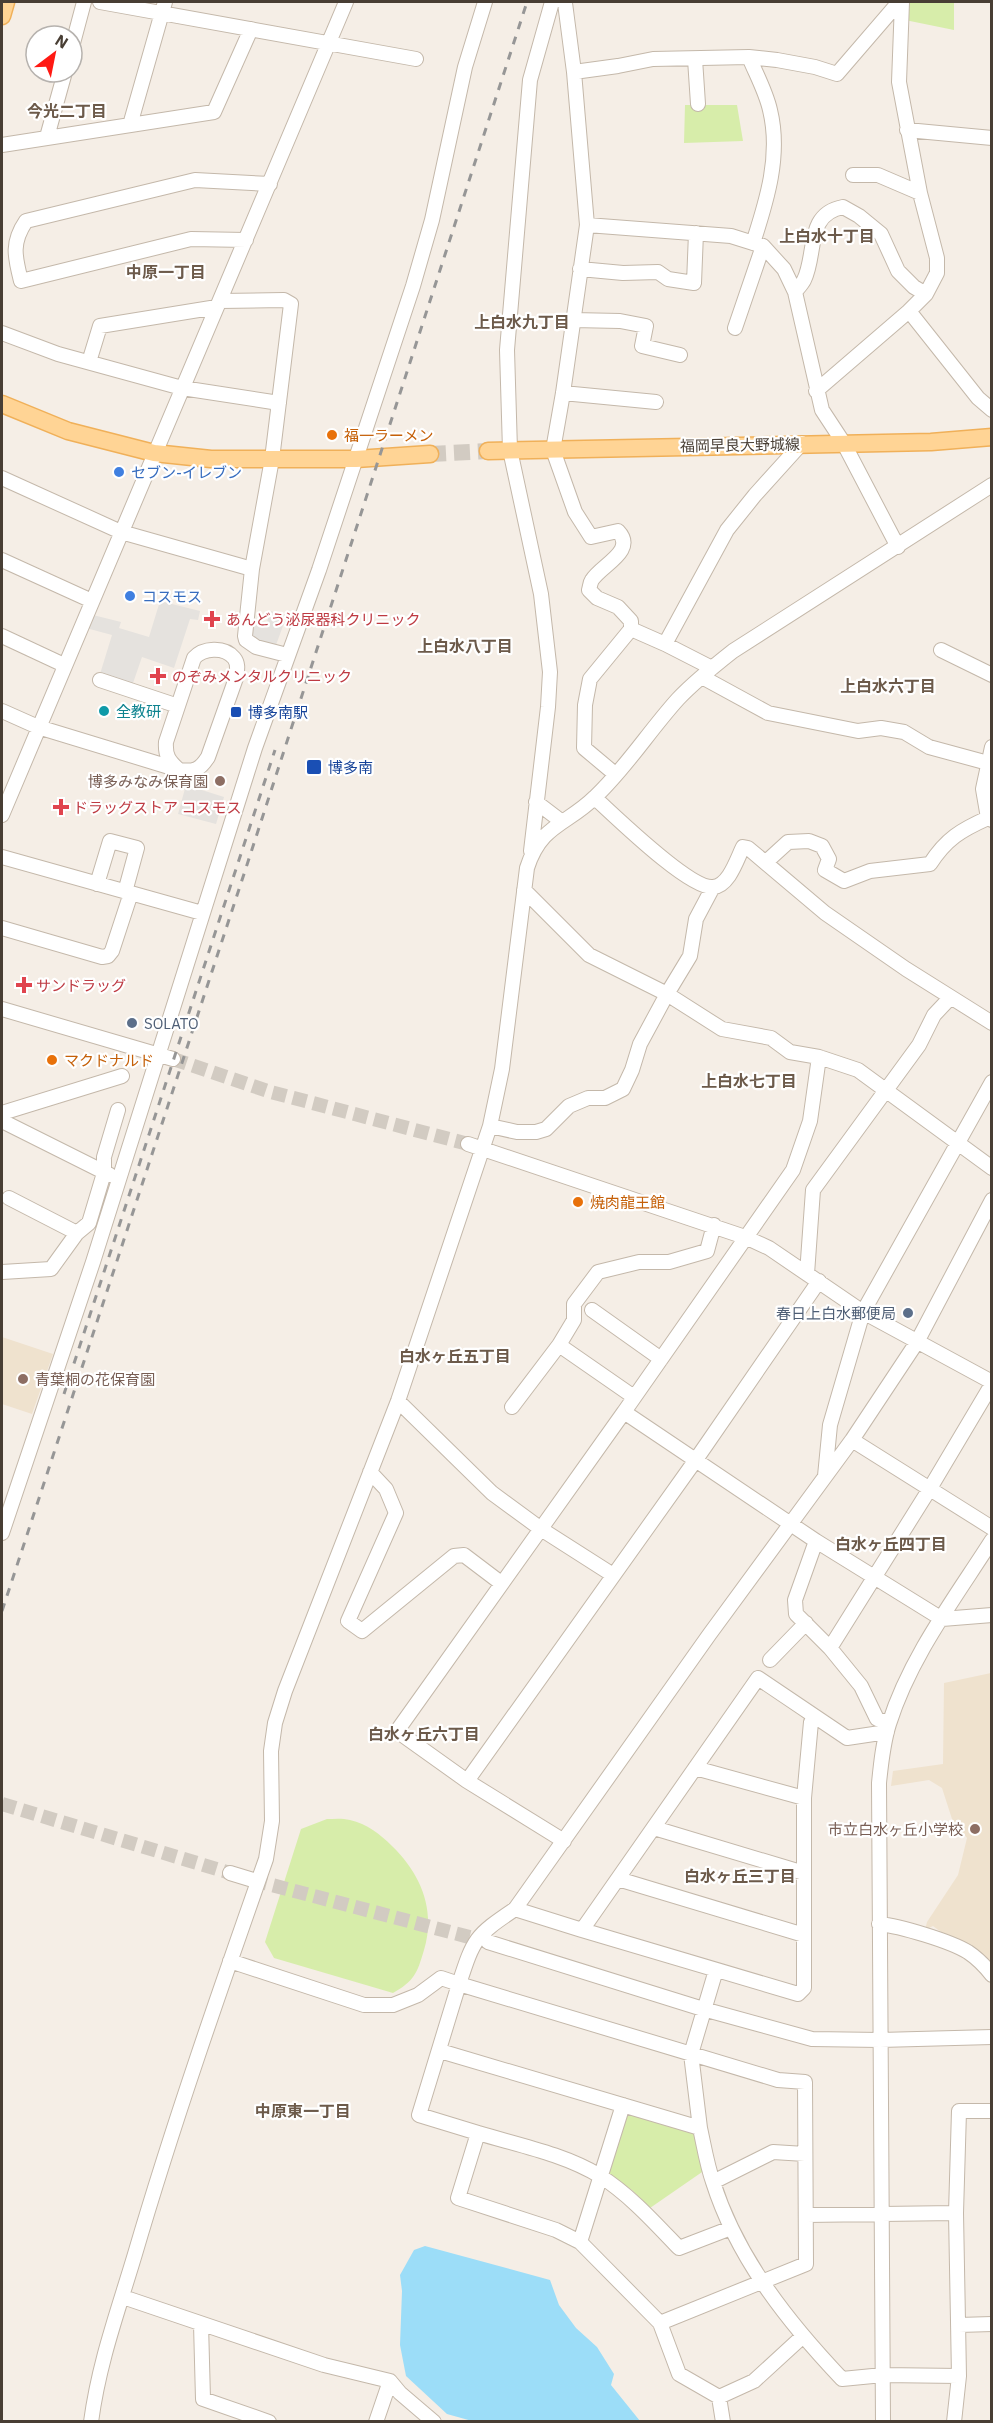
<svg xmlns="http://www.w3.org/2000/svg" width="993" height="2423" font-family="'IBM Plex Sans','Noto Sans JP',sans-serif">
<rect width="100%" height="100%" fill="#f5eee6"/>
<path fill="#efe2ce" d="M2,1337L53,1354L32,1414L2,1404Z
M991,1673V1967L942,1938L941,1932L933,1926L925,1930L927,1922L958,1875L967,1838L952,1819L942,1788L929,1780L891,1786L893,1771L943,1764L944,1683Z"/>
<path fill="#d7edaa" d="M907,2H954V30L905,20Z
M685,105H737L743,141L684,143Z
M327,1819C334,1819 342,1818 350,1820C367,1824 380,1834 392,1846C421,1874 436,1910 424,1950C417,1974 414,1981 393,1993L274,1958L265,1942L301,1829Z
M626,2111L696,2133L705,2170L650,2208L633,2191L607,2172Z"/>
<path fill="#e5e2de" d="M160,601L200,611L198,620L190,619L174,668L142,657L132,686L100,674L112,635L86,628L93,615L121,622L119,628L149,637Z
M270,611L287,615L276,645L253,639L250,635L252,622H267Z
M186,785L224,797L216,824L178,814Z"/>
<path fill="#9cddf8" d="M425,2246L550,2280L559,2305L576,2328L597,2347L614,2374L611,2385L640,2421H472L447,2414L406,2376L400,2345L402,2291L400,2275L414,2250Z"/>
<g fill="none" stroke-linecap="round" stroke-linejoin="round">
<path stroke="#d2cbc2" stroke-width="14" stroke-dasharray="14 7" stroke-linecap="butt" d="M173,1059L271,1092L468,1144
M2,1804L230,1873
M253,1880L488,1942"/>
<path stroke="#d2cbc2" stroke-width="16" stroke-dasharray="16 8" stroke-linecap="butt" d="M430,454L488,451"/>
<defs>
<path id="minor" d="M100,2L416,59
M563,2L565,3L574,72L618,66L653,59L749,57L777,60L815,67L837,74L899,2
M902,2L899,82L920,193L937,258V273L926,294L909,311L978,398L992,410
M72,47L84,2
M749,57C756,74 766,92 770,110C781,155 767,200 753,243
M695,59L698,104
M574,72L587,225L563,393L553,450L575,512L591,537L618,531C637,551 601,565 592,580C590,583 590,587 589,590L597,598L618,607L631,621V629L665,644L712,668
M130,125L165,2
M907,130L992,138
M47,137L65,72
M2,145L214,112L251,29
M853,175H878L920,193
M587,225L731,236L763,246L784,269L795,292L822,410L843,442L898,547
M246,240L191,239L21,281C15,257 11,243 26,221L195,180L270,184
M580,269L623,273L658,272L668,279L694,283L696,233
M795,292C798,288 802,284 804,280C817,254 805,214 843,207L859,216L881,234L898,271L914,287L926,294
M220,301L284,300L291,304L272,459L252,569L245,636L246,640L256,647L287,655
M573,320L620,321L646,326L642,346L680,355
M735,328L763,246
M2,333L58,354L182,388L279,403
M89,362L100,326L217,307
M816,391L909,311
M563,393L656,402
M2,478L121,532L252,569
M2,560L92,601
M2,636L64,665
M665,644L727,530L755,495L802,443
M941,650L992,675
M702,677L768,713L858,731L881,728L904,732L929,747L988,763
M100,680L178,706
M2,711L38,727L179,770C194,772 200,770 208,757L236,678C237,671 239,664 234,658C224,646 203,648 194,658L166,742C165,756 169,761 179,770
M992,747L983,789L988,818L992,820
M615,774L584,748L585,705L590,679L631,629
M595,798C614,815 689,889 713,887C729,886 737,859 743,847L748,848L825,913L906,969L992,1023
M536,802L561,821
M2,815L346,2
M531,851L548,707L550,672L541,594L510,450L507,350L530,80L552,2
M2,857L202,913
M766,862L788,842L809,841L822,846L829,859L825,870L844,881L870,871L930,864C946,839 961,830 988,818
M97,884L110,841L137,848L125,892
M524,890L589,955L667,994L722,1029L771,1038L790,1052L819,1057L858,1070L992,1168
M2,928L102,957L108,956L112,951L131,893
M2,1009L173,1059
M819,1057L810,1121L793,1170L624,1412L816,1541L942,1619L992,1615
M2,1113L122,1076
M2,1121L110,1175
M490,1126L517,1132H536L546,1129L569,1106L588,1098H605L623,1089L632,1070L640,1044L667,994L690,956L696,919L713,887
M468,1144L745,1237L769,1248L863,1312L992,1382
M9,1198L77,1233
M2,1272L51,1269L77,1233L89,1223L104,1173V1157L118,1110
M807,1274L813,1190L919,1045L934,1015L950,998
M592,1310L661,1359
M559,1345L634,1397
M398,1401L492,1493L541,1529L613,1575
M512,1407L559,1345L574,1320V1304L598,1272L639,1262H669L707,1251L714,1225
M852,1440L992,1528
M370,1472L386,1489L396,1513L348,1621L362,1631L454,1556L464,1555L501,1583
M825,1476L830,1425L863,1312L992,1082
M2,1533L93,1262L255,748L319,570L413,286L432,220L465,67L485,2
M816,1541L795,1600L796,1614L830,1648
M770,1660L806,1623
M889,1722L877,1719L861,1686L830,1648L929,1490L992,1384
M695,1768L804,1798
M467,1781L397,1731L624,1412
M654,1828L804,1873
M564,1841L467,1781L695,1461L819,1281
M230,1873L253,1880
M618,1879L804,1935
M515,1909L709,1635L852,1440L917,1342L992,1200
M879,1924C900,1926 950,1941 968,1952C977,1958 985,1966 992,1975
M582,1930L798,1994L804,1988V1798L811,1722L817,1718
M488,1942L703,2009L812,2039L880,2040L992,2037
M230,1961L364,2005H393L418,1995L441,1978L459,1984C474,1938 475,1936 515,1909L582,1930L758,1678L847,1738L887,1732
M440,2051L700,2128C704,2146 707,2165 713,2182C737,2258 788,2322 842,2379L883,2375L959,2376
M700,2128L691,2054L716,1970
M478,2133L419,2115L459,1984L778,2080L805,2082L806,2264L660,2323
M713,2182L773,2152L805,2154
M806,2215L956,2213
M580,2242L623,2105
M123,2297L324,2365L390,2381L376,2422
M201,2324L203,2399L269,2422
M959,2325L992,2324
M390,2381L400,2393L434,2422
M719,2397L754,2381L802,2337
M91,2422C99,2362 118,2311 135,2254C174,2121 220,1990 266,1859L272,1821L271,1751L275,1723L285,1691L398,1401L490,1126L502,1069L527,868C541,824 567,825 595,797C626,768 649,731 678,699C695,681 714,666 733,651L992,485
M723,2422L719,2397L679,2374L660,2323L580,2242L556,2230L458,2198L478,2133C518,2145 564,2154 600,2176C630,2195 655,2223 679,2248L731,2228
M883,2422L879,1783C881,1763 883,1743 889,1724C910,1657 955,1598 992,1540
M954,2422L959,2376L956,2213L959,2111H992"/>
<path id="major" d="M2,16L6,2
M2,404L68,431L154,453L211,459H356L430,454
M488,451L931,442L992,437"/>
</defs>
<use href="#minor" stroke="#c4b8aa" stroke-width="16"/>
<use href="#major" stroke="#f0b059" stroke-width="19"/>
<use href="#minor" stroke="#fff" stroke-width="14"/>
<use href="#major" stroke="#ffd495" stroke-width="16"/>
<path stroke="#969696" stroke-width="3" stroke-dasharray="8 8" stroke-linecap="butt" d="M64,1394L275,750
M2,1611L244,874L527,2"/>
</g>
<g fill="#e8710a" stroke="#fff" stroke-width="2">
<circle cx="332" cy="435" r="6"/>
<circle cx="52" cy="1060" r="6"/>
<circle cx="578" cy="1202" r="6"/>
</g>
<g fill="#3f7fe0" stroke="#fff" stroke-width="2">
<circle cx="119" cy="472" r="6"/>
<circle cx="130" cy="596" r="6"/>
</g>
<g fill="#e0444e" stroke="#fff" stroke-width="2">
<path d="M209 610h6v6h6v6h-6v6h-6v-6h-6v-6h6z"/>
<path d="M155 667h6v6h6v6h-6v6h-6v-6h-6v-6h6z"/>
<path d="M58 798h6v6h6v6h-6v6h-6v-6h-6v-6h6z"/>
<path d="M21 976h6v6h6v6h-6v6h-6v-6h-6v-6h6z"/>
</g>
<circle fill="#0f9aa8" stroke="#fff" stroke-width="2" cx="104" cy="711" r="6"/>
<g fill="#1a4fb4" stroke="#fff" stroke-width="2">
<rect x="230" y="706" width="12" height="12" rx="3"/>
<rect x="306" y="759" width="16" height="16" rx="3"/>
</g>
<g fill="#8d6e63" stroke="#fff" stroke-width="2">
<circle cx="220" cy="781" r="6"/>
<circle cx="23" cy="1379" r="6"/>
<circle cx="975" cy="1829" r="6"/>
</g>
<g fill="#5c6f8a" stroke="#fff" stroke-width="2">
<circle cx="132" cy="1023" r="6"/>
<circle cx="908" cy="1313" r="6"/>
</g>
<g text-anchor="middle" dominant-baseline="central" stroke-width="4.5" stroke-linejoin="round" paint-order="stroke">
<g font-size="15" fill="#c56008" stroke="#fff" text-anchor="start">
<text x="344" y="435">福一ラーメン</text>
<text x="64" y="1060">マクドナルド</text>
<text x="590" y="1202">焼肉龍王館</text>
</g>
<g font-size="15" fill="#483e34" stroke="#fff">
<text transform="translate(740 445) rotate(-1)">福岡早良大野城線</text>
</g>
<g font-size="15" fill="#366cbe" stroke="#fff" text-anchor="start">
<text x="131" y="472">セブン-イレブン</text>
<text x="142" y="596">コスモス</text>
</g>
<g font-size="15" fill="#be3a42" stroke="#fff" text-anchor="start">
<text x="226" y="619">あんどう泌尿器科クリニック</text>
<text x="172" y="676">のぞみメンタルクリニック</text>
<text x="73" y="807">ドラッグストア コスモス</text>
<text x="36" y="985">サンドラッグ</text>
</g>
<g font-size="15" fill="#0d838f" stroke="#fff" text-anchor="start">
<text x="116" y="711">全教研</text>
</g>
<g font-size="15" fill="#164399" stroke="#fff" text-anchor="start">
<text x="248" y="712">博多南駅</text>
<text x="328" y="767">博多南</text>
</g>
<g font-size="15" fill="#785e54" stroke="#fff" text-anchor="end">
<text x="208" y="781">博多みなみ保育園</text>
<text x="35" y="1379" text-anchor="start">青葉桐の花保育園</text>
<text x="963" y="1829">市立白水ヶ丘小学校</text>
</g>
<g font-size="15" fill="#4e5e75" stroke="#fff" text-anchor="start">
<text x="144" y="1023">SOLATO</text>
<text x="896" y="1313" text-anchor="end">春日上白水郵便局</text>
</g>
<g font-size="16" font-weight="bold" fill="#6c5a4a" stroke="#fff">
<text x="67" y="111">今光二丁目</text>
<text x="827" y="236">上白水十丁目</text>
<text x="166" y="272">中原一丁目</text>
<text x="522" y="322">上白水九丁目</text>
<text x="465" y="646">上白水八丁目</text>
<text x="888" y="686">上白水六丁目</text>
<text x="749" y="1081">上白水七丁目</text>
<text x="455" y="1356">白水ヶ丘五丁目</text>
<text x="891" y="1544">白水ヶ丘四丁目</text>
<text x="424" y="1734">白水ヶ丘六丁目</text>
<text x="740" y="1876">白水ヶ丘三丁目</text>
<text x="303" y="2111">中原東一丁目</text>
</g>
</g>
<rect width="993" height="2423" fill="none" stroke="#483e34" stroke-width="6"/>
<g transform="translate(54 54) rotate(32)"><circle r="28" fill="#ffffff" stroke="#b6b2ae" stroke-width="1.5"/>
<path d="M0-4.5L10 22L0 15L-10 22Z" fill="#ff1913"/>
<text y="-9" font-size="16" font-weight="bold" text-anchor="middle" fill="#483e34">N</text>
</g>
</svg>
